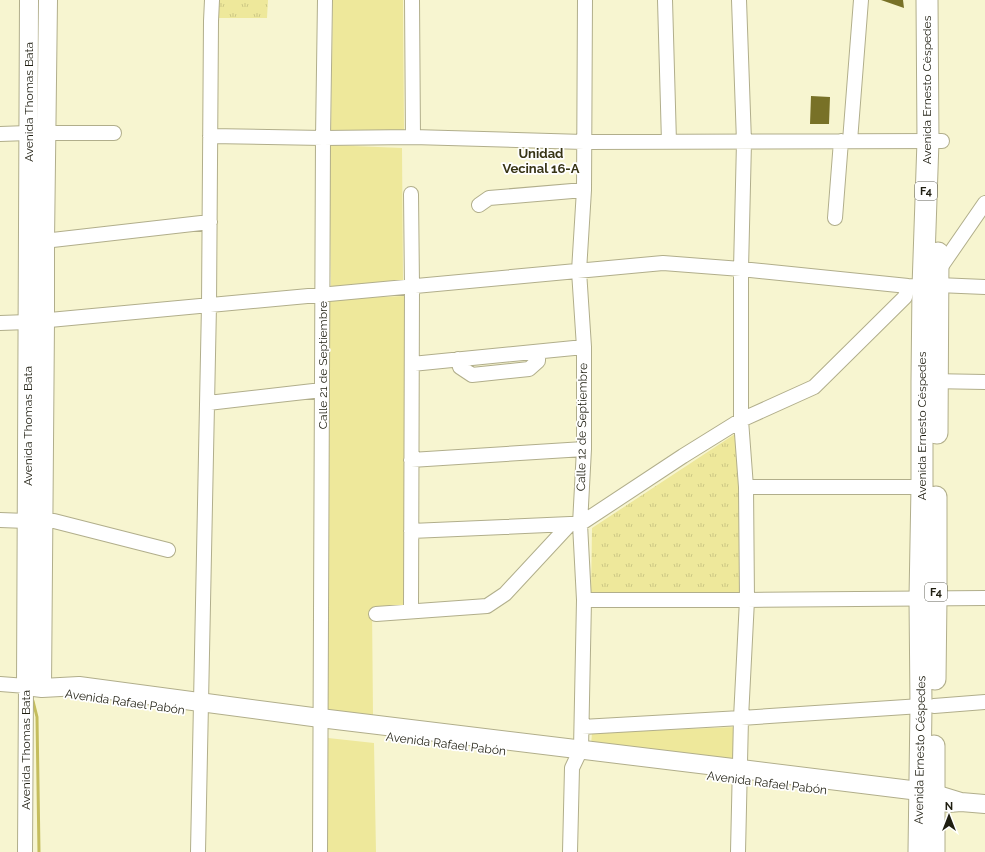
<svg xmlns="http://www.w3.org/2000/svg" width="985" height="852" font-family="Raleway,sans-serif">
<defs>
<pattern id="grass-tufts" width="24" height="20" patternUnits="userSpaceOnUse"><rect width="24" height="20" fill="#eee89b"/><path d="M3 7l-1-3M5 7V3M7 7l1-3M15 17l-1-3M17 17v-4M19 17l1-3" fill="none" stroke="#ccc784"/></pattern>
</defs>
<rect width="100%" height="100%" fill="#f7f5d0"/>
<path fill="url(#grass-tufts)" d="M217,0H268L267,18H216Z
M741,430V593H591L592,528Z"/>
<path fill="#eee89b" d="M333,0H403L404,130H331Z
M329,145L402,148L403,280L331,288Z
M405,296L406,607H372L373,715L328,710V299Z
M735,727L737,753L732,758L727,760L591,745L592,733Z
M328,738L374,743L376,852H326Z"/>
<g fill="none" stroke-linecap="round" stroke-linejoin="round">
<path stroke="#c5bd5d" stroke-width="3" d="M33,701L37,717L39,852"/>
</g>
<path fill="#787127" d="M881,0H903L904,8Z
M811,96L830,97L829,124H810Z"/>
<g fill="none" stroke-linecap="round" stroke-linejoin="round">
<defs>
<path id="minor" d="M412,0L413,137
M665,0L669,142
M0,134L28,133H114
M210,136L323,138L413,137L584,142L942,141
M850,141L861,0
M479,205L489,198L584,190
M835,218L841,141
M35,242L210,222
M938,271L985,203
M0,323L28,322L663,263L741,269L908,286L923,287L938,285L985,287
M458,359L460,367L472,375L529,369L538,361V352
M412,364L584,347
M929,381L985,382
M208,403L322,390
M411,460L584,449
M746,487H922
M0,520L27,521
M44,521H54L168,550
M411,531L570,524H580L683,456L741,420L814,387L905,297L908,286
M584,600H747L985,598
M411,611L412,286L411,194
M376,614L487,606L505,594L570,524
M0,684L26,686L25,852
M934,706L985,702
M582,727L741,718L921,706
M198,852L209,305L211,21L212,0
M320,852L323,138L325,0
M570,852L572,768L581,749L584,600L580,524L584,449V347L579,271L584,190L585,0
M738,852L741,718L747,600L746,487L741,420V269L744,142L739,0"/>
<path id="major" d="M29,0L26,686L42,688L79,686L320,718L741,769L919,791L935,794L961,802
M42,688L45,321V241L48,0
M949,803L961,802L985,804"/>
<path id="highway" d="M937,433L938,253
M935,679L936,598V497
M919,852L921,706L920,598L922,487V381L923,287L928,141L927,0
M934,852V746"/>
</defs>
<use href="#minor" stroke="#b1ae8b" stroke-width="16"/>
<use href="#major" stroke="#b1ae8b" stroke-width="20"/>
<use href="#highway" stroke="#b1ae8b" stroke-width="23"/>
<use href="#minor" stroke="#fff" stroke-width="14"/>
<use href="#major" stroke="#fff" stroke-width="18"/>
<use href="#highway" stroke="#fff" stroke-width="21"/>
</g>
<g text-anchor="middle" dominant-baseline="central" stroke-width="3.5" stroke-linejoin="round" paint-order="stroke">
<g fill="#fff" stroke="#626258" stroke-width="1">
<rect x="915" y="182" width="22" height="18" rx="3"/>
<rect x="925" y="583" width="22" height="18" rx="3"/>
</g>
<g font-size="11" font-weight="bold" fill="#1f1e11">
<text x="926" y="191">F4</text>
<text x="936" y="592">F4</text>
</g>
<g font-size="12" fill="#1f1e11" stroke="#fff">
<text transform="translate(927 90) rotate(-90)">Avenida Ernesto Céspedes</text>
<text transform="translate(29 102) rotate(-90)">Avenida Thomas Bata</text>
<text transform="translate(323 365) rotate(-90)">Calle 21 de Septiembre</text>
<text transform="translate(28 426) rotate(-90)">Avenida Thomas Bata</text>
<text transform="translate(922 426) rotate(-90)">Avenida Ernesto Céspedes</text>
<text transform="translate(582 427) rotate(-89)">Calle 12 de Septiembre</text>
<text transform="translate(125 702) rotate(8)">Avenida Rafael Pabón</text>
<text transform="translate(446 744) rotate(7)">Avenida Rafael Pabón</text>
<text transform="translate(26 750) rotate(-90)">Avenida Thomas Bata</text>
<text transform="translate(920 750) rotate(-89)">Avenida Ernesto Céspedes</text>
<text transform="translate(767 783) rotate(7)">Avenida Rafael Pabón</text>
</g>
<g font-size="13" font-weight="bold" fill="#373415" stroke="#fff">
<text x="541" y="153">Unidad<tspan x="541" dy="15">Vecinal 16-A</tspan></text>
</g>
</g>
<g transform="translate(949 816)" stroke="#ffffff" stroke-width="3" paint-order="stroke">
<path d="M0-3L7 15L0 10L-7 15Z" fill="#1f1e11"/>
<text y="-6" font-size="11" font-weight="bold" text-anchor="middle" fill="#1f1e11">N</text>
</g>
</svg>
